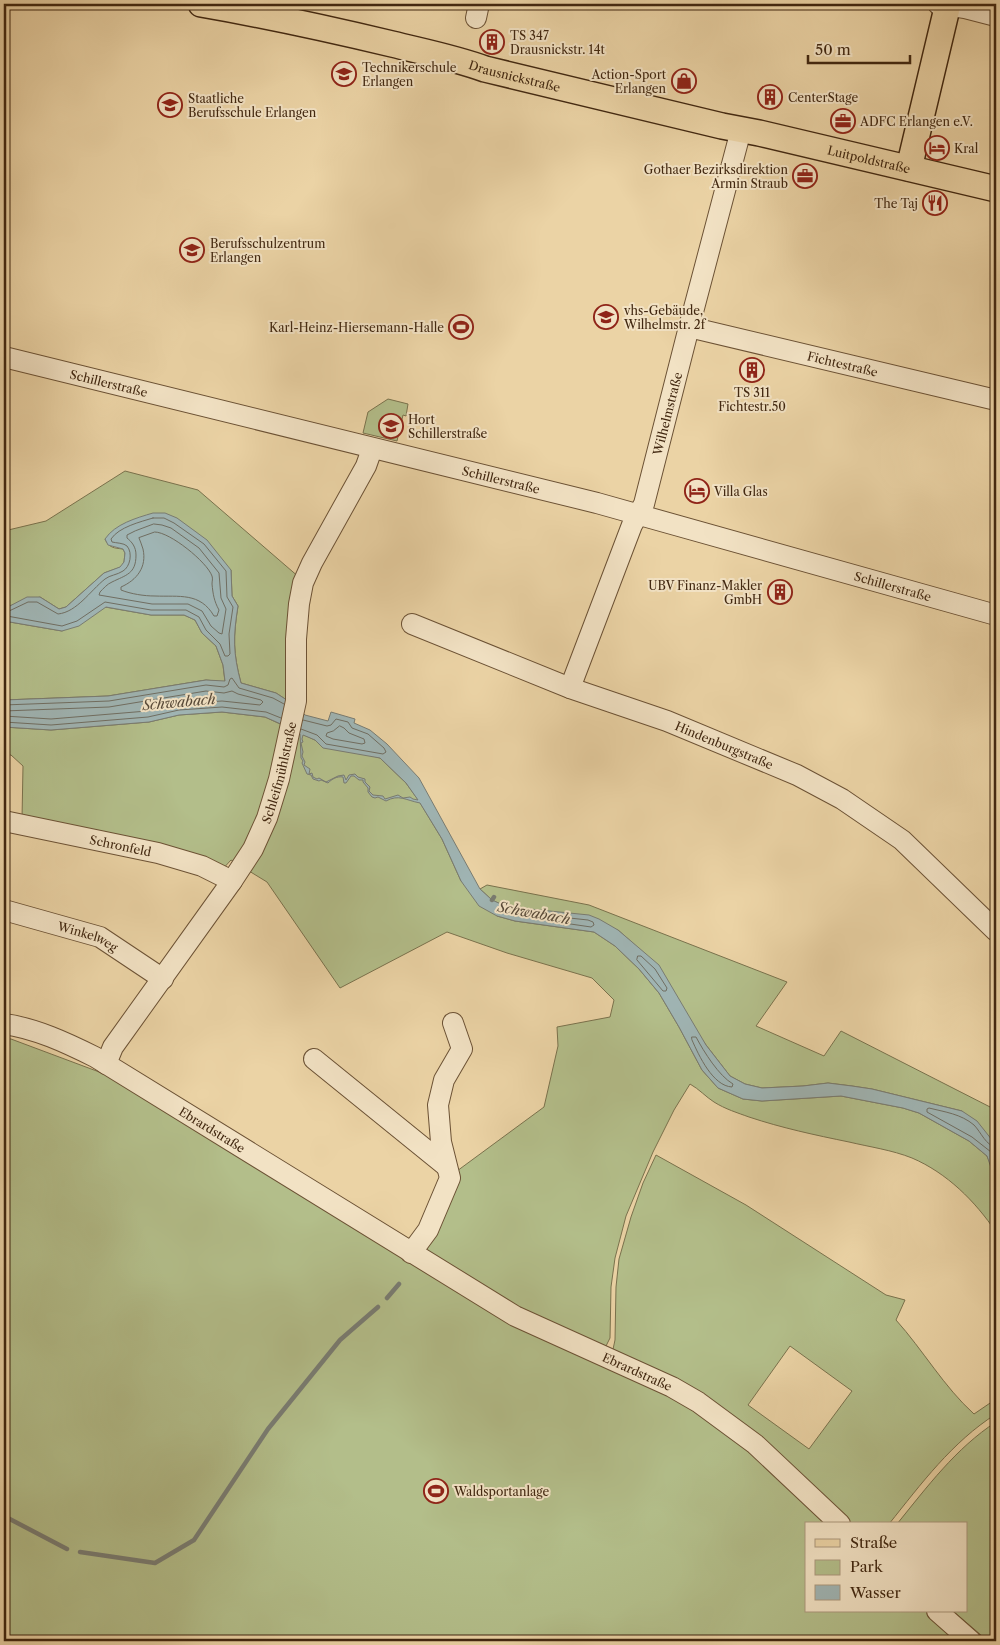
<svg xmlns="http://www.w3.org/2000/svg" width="1000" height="1645" font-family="'Libre Caslon Text',serif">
<rect width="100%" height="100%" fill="#ebd3a5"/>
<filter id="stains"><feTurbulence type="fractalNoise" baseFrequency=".004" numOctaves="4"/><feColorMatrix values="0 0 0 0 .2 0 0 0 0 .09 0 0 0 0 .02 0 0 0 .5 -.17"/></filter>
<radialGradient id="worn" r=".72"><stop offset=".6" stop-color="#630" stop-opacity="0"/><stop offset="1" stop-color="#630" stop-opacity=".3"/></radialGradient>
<path fill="#b3be8a" stroke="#7a724d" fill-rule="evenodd" d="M388,399L408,404L406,416L403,415L397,441L363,433L368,412Z
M125,471L198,490L300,578L296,706L276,693L241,683C233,653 233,637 238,606L232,596L231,570L105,539C109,548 114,548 123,549L125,553L124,562L121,567L104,573L66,607L59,609L40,597L6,607L4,611V531L46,521Z
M105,607L151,615H184L195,620L202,633L216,646L223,665L225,682L206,680L108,696L4,700V621L62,631Z
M222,712L265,717L315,740L380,758L406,783L419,801L442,839L461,881L497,916L515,921L594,932L615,946L639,969L659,993L679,1027L702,1070L718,1088L743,1099L762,1101L841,1096L903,1108L919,1113L969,1141L987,1156L994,1172L996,1182V1232C975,1201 947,1173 912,1158C892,1150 870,1147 849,1142C815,1135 782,1128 749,1117C738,1113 725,1109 714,1102C706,1097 699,1089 690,1084L674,1110L653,1152L626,1216L615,1258L611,1287L610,1338L606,1346L600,1349L553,1328L420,1253L457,1171L544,1107L558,1046L557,1027L610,1017L614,1000L592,978L507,953L447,932L340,988L267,882L231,860L220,872L22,819L23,766L11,755H4V727L51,730L149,722L179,715Z
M487,885L589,905L787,982L756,1026L824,1056L841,1031L996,1110V1145L962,1111L872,1089L852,1086L828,1083L803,1086L762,1088L745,1084L730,1076L706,1045L635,945L618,930L500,904L492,900L480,889Z
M4,1038L11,1039L118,1079L727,1429L830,1524H806V1611H926L960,1641H4Z
M656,1155L746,1205L886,1295L905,1300L896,1320C923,1350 944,1387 974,1414L996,1399V1414C952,1442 921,1484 889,1524H847L753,1437L612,1354L615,1340L616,1287L619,1259L631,1217L643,1183ZM790,1346L852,1391L809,1449L748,1405Z
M996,1422V1641H988L953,1611H966V1524H897C927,1487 956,1448 996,1422Z"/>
<path fill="#9fb4b3" stroke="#797c72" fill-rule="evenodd" d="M153,513H165L177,518L207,540L231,570L232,596L238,606C233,637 233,653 241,683L276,693L296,706L305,715L328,721L331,712L355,719L354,723L370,730L387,744L419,778L480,889L492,900L501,904L530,909L589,915L599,919L618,930L659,965L706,1045L730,1076L745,1084L762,1088L803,1086L828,1083L852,1086L872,1089L962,1111L977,1121L996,1145V1182L987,1156L969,1141L919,1113L903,1108L841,1096L762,1101L743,1099L718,1088L702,1070L679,1027L659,993L639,969L615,946L594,932L515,921L497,916L479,906L461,881L442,839L420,803C405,800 399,794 386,801L378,797L375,798L372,797L368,792V788L363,782V780H359L354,776H351L346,783H344L343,777C337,776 332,779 328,783L321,780L319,781L313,779L311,775L307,774L302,763L303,761L301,758L300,734L292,729L265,717L222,712L179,715L149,722L51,730L4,727V700L108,696L206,680L225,681L223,665L216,646L202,633L195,620L184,615H151L106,607L79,626L62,631L4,621V611L6,608L27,597H40L59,609L66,607L104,573L120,567L124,562L125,553L123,549L108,545L105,539C115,524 136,518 153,513ZM303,735L315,740L323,748L380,758L406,783L418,800L413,799L410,797L403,798L398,795L385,799L383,796L373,795L369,791L370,787L365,782V779L358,777L355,774L349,775L346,780L344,775L338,776L326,782L319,778L317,779L313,777L312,773L309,774L310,769L304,765L305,762L302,756L303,752L301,743L303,742L302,739Z"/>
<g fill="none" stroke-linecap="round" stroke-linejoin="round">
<path stroke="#706e62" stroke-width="1" d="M153,518H164L174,523L204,544L226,571L227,597L233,607L229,634L230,654L228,656H225L220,644L206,630L199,617L186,610H151L105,602L77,621L62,626L7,616V612L28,602H37L58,614C77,612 90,591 105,579C110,575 117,575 123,571C130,567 133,553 127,546C124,543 116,543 112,542L111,539C119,527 140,522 153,518Z
M154,524L162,525L171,528L199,548L219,573L221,598L226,609L222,634L219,633L211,626L202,611L188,604H152L99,595L100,592C103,589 107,584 112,582C126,575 136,574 136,555C136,547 132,542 127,538V535L135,531Z
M155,532C170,532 207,562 212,576C213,579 212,581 212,584C213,594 214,601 219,610L217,616H214C200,592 179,597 155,596C144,596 131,594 121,590V587C137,580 147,567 143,549C142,545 140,541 139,538Z
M4,705L109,701L206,685L224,687L228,685L230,679L232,678L239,688L273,698L284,704
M4,711L109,707L206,691L224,693L232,691L238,694L261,700L263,702L260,705L222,701L178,704L147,711L51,719L4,716
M4,722L51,725L148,717L179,710L222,707L266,712L281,718
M340,726L344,728L349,733L364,739L365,743L362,744L333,739L326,736L327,733L333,731Z
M301,729L317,735L326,744L383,754L386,752L384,748L368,734L352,728L348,722L336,719L331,725L327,726L303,720
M551,916L588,920L593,922L594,925L591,927L550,921L548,919Z
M638,956H641L655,969L667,988L666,991H663L637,960Z
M692,1037H696C704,1052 719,1076 733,1084L732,1087C713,1086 699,1056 692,1040Z
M996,1147C986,1146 981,1132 974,1125C961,1114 945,1112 929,1108L927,1109V1112L972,1137L991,1152L996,1165"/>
<path stroke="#797c72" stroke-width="4.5" d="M492,900L494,897
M387,1298L399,1284
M4,1516L67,1549
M80,1552L155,1563L194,1540L268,1429L340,1340L378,1307"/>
<defs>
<g id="minor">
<path d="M938,4L965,8L996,16"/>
<path d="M476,18L479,4"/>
<path id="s1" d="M689,327L996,400"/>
<path id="s2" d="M4,357L597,503L996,615"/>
<path id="s3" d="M412,624L570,688L667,721L797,775L842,799L902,840L996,931"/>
<path id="s4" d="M570,688L632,525L644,504L689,327L741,130"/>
<path id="s5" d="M4,821L158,853L202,866L232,881"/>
<path id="s6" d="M4,910L100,937L163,979"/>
<path id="s7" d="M4,1024C35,1028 67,1043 95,1057L515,1316L672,1387L698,1402L755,1444L840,1524"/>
<path d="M314,1059L446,1166"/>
<path id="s8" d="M106,1064L113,1047L232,881L253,849L267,818L279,779L296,701V639L299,604L303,583L312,563L366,466L372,449"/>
<path d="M411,1253L428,1230L450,1178L441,1142L438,1105L444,1080L462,1049L453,1023"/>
<path d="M937,1611L971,1641"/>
</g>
<g id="major">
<path id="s9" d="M201,4C265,15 329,29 392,44C424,52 455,58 485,69L722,126L759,133L996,189"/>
<path d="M909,168L948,4"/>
</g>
</defs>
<use href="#minor" stroke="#6c5235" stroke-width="22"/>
<use href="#major" stroke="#412710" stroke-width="28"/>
<use href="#minor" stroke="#f2e2c4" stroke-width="20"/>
<use href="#major" stroke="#ebd3a5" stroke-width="25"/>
</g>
<defs>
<symbol id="building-ring" viewBox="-11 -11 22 22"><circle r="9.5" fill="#f2e2c4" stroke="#8f2418" stroke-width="1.5"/><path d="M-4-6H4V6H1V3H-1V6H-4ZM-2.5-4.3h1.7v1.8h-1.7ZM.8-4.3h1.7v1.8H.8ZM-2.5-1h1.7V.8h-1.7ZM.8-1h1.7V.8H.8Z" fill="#8f2418"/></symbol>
<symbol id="school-ring" viewBox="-11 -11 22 22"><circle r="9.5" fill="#f2e2c4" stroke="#8f2418" stroke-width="1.5"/><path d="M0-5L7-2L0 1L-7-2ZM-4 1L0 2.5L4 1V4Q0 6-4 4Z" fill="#8f2418"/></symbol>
<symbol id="shop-ring" viewBox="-11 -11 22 22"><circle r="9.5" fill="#f2e2c4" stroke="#8f2418" stroke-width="1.5"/><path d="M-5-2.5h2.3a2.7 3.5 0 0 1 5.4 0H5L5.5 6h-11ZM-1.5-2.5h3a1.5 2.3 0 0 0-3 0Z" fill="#8f2418"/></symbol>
<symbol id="office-ring" viewBox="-11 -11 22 22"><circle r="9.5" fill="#f2e2c4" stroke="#8f2418" stroke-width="1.5"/><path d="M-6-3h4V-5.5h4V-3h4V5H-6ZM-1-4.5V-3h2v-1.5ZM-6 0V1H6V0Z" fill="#8f2418"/></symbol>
<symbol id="hotel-ring" viewBox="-11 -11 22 22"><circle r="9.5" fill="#f2e2c4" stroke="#8f2418" stroke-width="1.5"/><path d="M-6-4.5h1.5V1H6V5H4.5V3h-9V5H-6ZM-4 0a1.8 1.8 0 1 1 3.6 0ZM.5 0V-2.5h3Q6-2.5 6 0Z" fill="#8f2418"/></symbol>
<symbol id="restaurant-ring" viewBox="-11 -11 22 22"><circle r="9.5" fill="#f2e2c4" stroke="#8f2418" stroke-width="1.5"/><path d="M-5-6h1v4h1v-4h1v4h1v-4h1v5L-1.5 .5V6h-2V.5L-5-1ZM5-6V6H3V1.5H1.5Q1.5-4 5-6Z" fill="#8f2418"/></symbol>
<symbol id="university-ring" viewBox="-11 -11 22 22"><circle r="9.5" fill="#f2e2c4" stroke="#8f2418" stroke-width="1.5"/><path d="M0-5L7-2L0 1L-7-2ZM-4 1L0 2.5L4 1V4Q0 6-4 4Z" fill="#8f2418"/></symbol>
<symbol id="stadium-ring" viewBox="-11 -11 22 22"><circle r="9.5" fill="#f2e2c4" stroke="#8f2418" stroke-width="1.5"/><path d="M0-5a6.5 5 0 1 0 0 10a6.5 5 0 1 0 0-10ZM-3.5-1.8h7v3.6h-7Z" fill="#8f2418"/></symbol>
</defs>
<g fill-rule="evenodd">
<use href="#building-ring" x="478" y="28" width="28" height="28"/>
<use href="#school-ring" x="330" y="60" width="28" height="28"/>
<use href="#shop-ring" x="670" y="67" width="28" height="28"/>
<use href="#building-ring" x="756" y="83" width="28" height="28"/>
<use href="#school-ring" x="156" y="91" width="28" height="28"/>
<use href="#office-ring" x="829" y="107" width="28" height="28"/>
<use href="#hotel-ring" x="923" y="134" width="28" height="28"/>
<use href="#office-ring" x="791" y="162" width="28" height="28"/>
<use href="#restaurant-ring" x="921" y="189" width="28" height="28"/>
<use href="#school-ring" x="178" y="236" width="28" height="28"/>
<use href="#university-ring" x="592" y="303" width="28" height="28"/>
<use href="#stadium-ring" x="447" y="313" width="28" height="28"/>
<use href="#building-ring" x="738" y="356" width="28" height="28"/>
<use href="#school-ring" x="377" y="412" width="28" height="28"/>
<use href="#hotel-ring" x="683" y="477" width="28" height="28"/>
<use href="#building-ring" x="766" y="578" width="28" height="28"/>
<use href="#stadium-ring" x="422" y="1477" width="28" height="28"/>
</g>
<g text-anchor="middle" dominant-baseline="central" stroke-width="4" stroke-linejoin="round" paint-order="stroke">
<g font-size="12" fill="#412710" stroke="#f2e2c4" text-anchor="start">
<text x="510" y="35">TS 347<tspan x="510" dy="14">Drausnickstr. 14t</tspan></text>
<text x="362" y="67">Technikerschule<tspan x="362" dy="14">Erlangen</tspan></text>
<text x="666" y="74" text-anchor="end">Action-Sport<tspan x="666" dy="14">Erlangen</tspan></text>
<text x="788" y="97">CenterStage</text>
<text x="188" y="98">Staatliche<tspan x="188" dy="14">Berufsschule Erlangen</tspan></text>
<text x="860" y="121">ADFC Erlangen e.V.</text>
<text x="954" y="148">Kral</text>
<text x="788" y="169" text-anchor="end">Gothaer Bezirksdirektion<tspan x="788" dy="14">Armin Straub</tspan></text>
<text x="918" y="203" text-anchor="end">The Taj</text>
<text x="210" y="243">Berufsschulzentrum<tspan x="210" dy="14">Erlangen</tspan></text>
<text x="624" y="310">vhs-Gebäude,<tspan x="624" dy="14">Wilhelmstr. 2f</tspan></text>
<text x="444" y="327" text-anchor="end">Karl-Heinz-Hiersemann-Halle</text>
<text x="752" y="392" text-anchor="middle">TS 311<tspan x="752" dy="14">Fichtestr.50</tspan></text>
<text x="408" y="419">Hort<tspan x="408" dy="14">Schillerstraße</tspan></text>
<text x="714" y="491">Villa Glas</text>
<text x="762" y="585" text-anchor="end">UBV Finanz-Makler<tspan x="762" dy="14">GmbH</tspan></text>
<text x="454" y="1491">Waldsportanlage</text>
</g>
<g font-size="12" fill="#412710" stroke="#f2e2c4">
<text stroke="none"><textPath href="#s9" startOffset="322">Drausnickstraße</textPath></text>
<text stroke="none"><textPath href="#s9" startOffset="686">Luitpoldstraße</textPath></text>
<text stroke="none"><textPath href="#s1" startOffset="158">Fichtestraße</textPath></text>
<text stroke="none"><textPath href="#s2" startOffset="108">Schillerstraße</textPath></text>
<text stroke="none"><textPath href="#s4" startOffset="292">Wilhelmstraße</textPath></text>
<text stroke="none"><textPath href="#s2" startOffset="512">Schillerstraße</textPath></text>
<text stroke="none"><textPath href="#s2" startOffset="918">Schillerstraße</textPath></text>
<text stroke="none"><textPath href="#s3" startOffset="335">Hindenburgstraße</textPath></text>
<text stroke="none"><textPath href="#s8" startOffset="342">Schleifmühlstraße</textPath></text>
<text stroke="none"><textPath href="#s5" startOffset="119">Schronfeld</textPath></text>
<text stroke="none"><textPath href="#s6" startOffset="88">Winkelweg</textPath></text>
<text stroke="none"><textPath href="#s7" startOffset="235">Ebrardstraße</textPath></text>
<text stroke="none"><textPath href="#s7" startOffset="725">Ebrardstraße</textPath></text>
</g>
<g font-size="14" font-style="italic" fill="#584a39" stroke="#f2e2c4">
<text transform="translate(179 702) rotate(-5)">Schwabach</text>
<text transform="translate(534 913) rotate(10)">Schwabach</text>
</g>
</g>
<rect width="1000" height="1645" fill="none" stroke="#ebd3a5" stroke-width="20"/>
<rect x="5" y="5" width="990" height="1635" fill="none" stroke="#412710" stroke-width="2.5"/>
<rect x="10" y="10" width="980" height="1625" fill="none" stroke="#412710"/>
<rect x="805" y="1522" width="162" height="90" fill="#f2e2c4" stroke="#ab977c"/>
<rect x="815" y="1539" width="25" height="8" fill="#ebd3a5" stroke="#ab977c"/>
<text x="850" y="1548" font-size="15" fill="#412710">Straße</text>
<rect x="815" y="1560" width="25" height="15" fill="#b3be8a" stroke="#ab977c"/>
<text x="850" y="1572" font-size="15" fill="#412710">Park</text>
<rect x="815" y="1585" width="25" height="15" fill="#9fb4b3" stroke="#ab977c"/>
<text x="850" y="1598" font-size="15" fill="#412710">Wasser</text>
<path d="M808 55v8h102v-8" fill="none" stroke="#412710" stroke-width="2.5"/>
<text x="815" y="55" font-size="15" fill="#412710" stroke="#f2e2c4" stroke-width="4" paint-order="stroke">50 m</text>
<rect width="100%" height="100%" filter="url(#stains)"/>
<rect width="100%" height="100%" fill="url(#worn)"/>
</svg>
